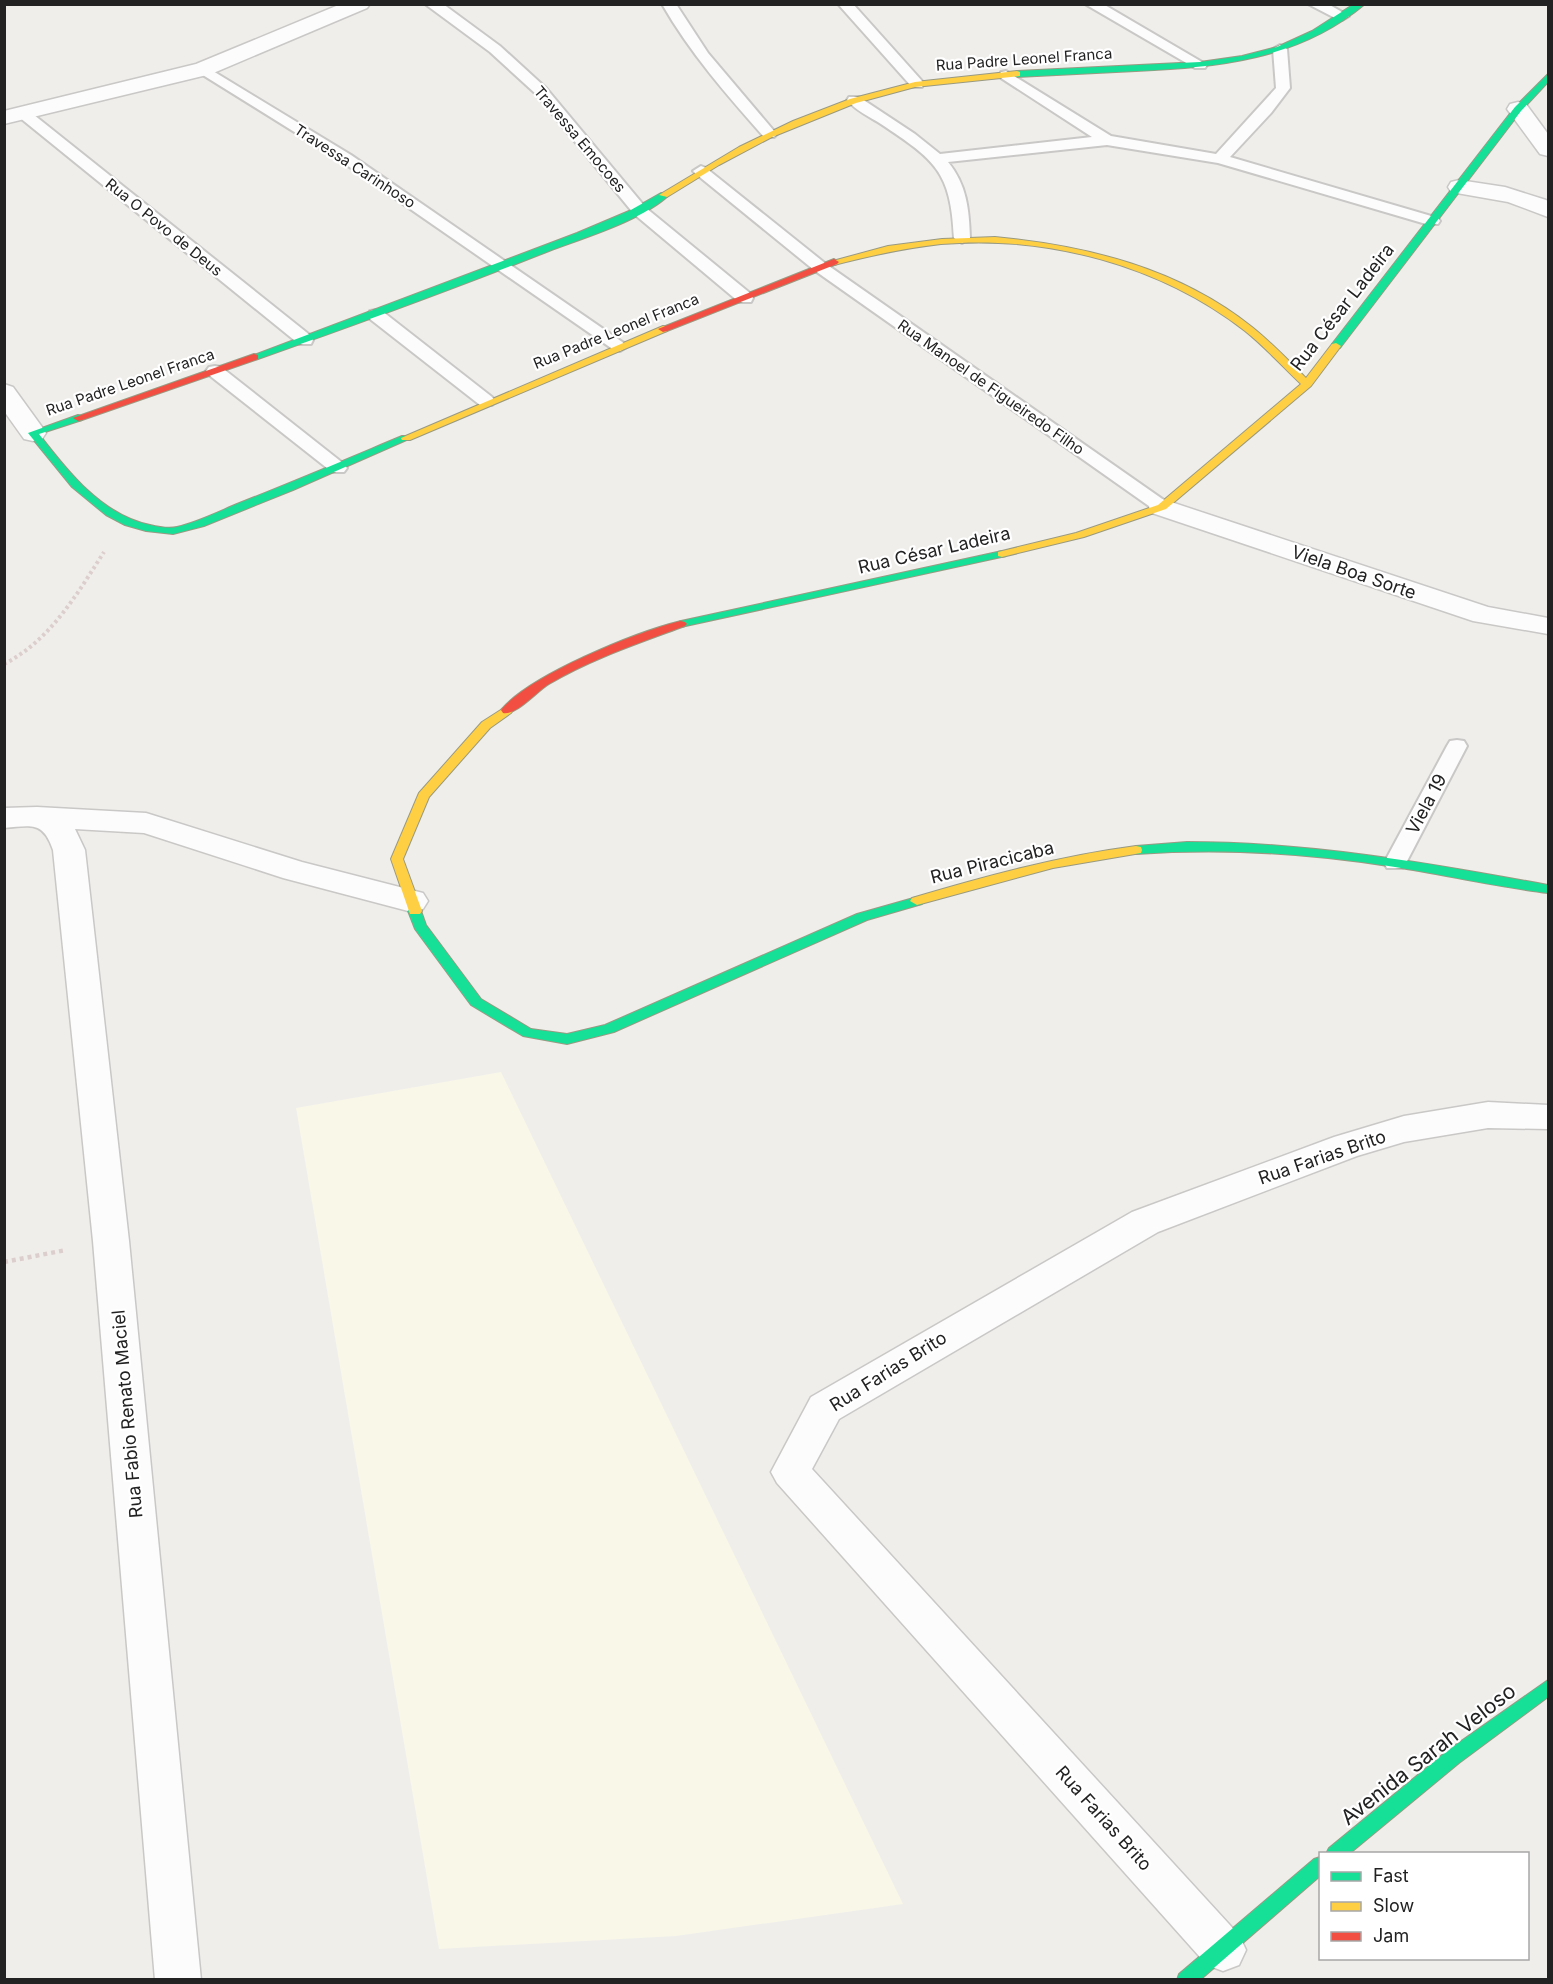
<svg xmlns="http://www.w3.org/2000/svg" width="1553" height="1984" font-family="Inter,sans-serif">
<rect width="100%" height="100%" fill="#f0eeeb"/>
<path fill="#f8f7e8" d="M501,1072L903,1904L676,1936L439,1949L296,1108Z"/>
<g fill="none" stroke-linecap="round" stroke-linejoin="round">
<defs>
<path id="lane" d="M425,4H443L500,46L546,88L646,208L751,294L753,298L751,302H739L634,214L536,94L490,52Z
M662,4H676L708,53L774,131L777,134L774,137H764C727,95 690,53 662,4Z
M838,4H853L922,81L924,84L922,87H912Z
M1085,4H1103L1207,65L1205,68H1195Z
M1308,4H1328L1349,16L1342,20L1337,19Z
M1280,45L1287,49L1290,88L1271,113L1230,157L1438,218L1440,221L1438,224H1426L1218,163L1107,145L948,162C967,185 969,210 970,238L962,243L954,238C951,171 935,160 881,124C870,117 855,110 847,100L849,97H859L915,134L940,154L1092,137L1001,78L999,75L1001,72L1006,71L1111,136L1216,154L1276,88L1273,49Z
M203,65L351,155L628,346L620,351L614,350L341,161L198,72L196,69L198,66Z
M24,110L29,111L311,336L313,340L311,344H299L19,117L17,114L19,111Z
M701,166L706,168L826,264L1168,503L1171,507L1168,511H1156L814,270L696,174L693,171Z
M376,310L382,311L492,397L495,401L492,405H480L370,319L368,315L370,311Z
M215,366L221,367L344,464L347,468L344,472H332L209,375L206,371L209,367Z
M1457,740L1464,741L1467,746L1406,863L1403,868H1387L1384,863L1447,746L1450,741Z"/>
<path id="street" d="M341,4H370L367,8L211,74L4,124V111L196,64Z
M1518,102L1526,104L1548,134V156L1540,154L1507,109L1510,104Z
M1459,180L1505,187L1546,200L1548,201V217L1508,202L1451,192L1448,187L1451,182Z
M4,384L13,387L42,427L46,433L42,439L33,441L24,439L4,411Z
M1162,499L1488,607L1548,618V634L1473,621L1152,513L1149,507L1152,501Z
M37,807L146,813L302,862L423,893L428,901L423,909L412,912L283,878L144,833L75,829L85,850L129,1241L201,1980H155L93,1241L53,850C43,821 32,826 4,828V808Z
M1488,1102L1548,1105V1129L1488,1128L1404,1142L1357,1156L1158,1232L839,1419L812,1469L1239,1935L1246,1950L1239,1965L1223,1971L1207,1965L777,1483L771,1472L811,1397L1132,1212L1334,1137L1404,1116Z"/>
<path id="fast" d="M1354,4H1365C1298,60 1219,67 1136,71C1096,73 1057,75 1017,77L1013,74L1017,71L1200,62L1242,56L1277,47L1312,31Z
M1548,74V82L1521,111L1340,348H1332V344L1515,107Z
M661,193L669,195C643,220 583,238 549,251C453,289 355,325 258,359H250L249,357L577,233L629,211Z
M78,415L82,416V420L39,434C68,472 102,515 150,525C158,527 169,529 177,527C198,522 218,512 237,504C293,482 347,459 402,436H410L411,438L293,490L204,526L173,534L146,531L125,525L106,515L72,487L28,433Z
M1002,551L1008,554L1006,556L681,627L675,624L681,621Z
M1187,842C1309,842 1428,863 1548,885V893C1497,887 1446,875 1395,867C1309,853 1224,848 1136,854L1130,850L1136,846Z
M917,897L922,898L924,901L922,904L867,920L614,1032L567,1044L523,1036L471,1005L415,929L408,911L410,908H420L426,925L481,999L531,1029L567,1034L605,1025L857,914Z
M1548,1680V1697L1459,1763L1349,1854H1326L1329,1848L1447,1751Z
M1320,1857V1876L1200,1980H1177L1179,1974L1314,1859Z"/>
<path id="slow" d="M1017,71L1020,72V76L915,87L856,103L772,137L719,165L667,197L659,195L739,147L793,121L850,99L915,82Z
M995,237C1088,246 1178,268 1252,327C1272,343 1289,361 1306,378L1332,344L1336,343L1341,346L1311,386L1166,509L1084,537L1002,557L998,556V552L1076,533L1158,505L1301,384C1282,366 1265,347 1245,331C1160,265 1047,235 941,244C905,248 869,256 834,265L829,262L888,246L942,239Z
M663,326L667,327V331L410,440H402L401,438Z
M507,706L513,710L511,713L490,728L429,797L403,859L422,911L420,914H410L391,859L419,793L482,722Z
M1136,846L1141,847L1142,850L1141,853L1053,868L917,905L910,901L912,898C986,876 1060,856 1136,846Z"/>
<path id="jam" d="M834,259L839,262L837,264L667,331L663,332L658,329Z
M254,354L258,355V359L82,420L78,421L73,418Z
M681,621L685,622L687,624L685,626C639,643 591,659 549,684C537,691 516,716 503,713L501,710C530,675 636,632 681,621Z"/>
</defs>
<use href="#lane" stroke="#c9c8c7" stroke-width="4"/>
<use href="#street" stroke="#c9c8c7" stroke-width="3"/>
<use href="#fast" stroke="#999a82" stroke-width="2"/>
<use href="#slow" stroke="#999a82" stroke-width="2"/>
<use href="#jam" stroke="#999a82" stroke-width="2"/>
<path stroke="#dccecd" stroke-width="4" stroke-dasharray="3 3" stroke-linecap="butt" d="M4,664C50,641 77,594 104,552"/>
<path stroke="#dccecd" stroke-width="4.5" stroke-dasharray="4 4" stroke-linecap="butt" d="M4,1262L66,1250"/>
<use href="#lane" fill="#fdfcfc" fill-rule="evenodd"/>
<use href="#street" fill="#fdfcfc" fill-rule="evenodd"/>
<use href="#fast" fill="#16e098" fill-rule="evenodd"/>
<use href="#slow" fill="#ffcf43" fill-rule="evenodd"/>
<use href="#jam" fill="#f24e42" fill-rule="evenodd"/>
</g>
<g text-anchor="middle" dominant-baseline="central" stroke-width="4.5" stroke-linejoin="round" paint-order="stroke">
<g font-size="15" fill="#222" stroke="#fff">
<text transform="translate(1024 59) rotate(-4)">Rua Padre Leonel Franca</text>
<text transform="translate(580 139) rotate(50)">Travessa Emocoes</text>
<text transform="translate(355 166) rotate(33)">Travessa Carinhoso</text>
<text transform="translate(164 227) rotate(39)">Rua O Povo de Deus</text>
<text transform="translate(616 331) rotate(-22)">Rua Padre Leonel Franca</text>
<text transform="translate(130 382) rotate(-19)">Rua Padre Leonel Franca</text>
<text transform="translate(991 387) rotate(35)">Rua Manoel de Figueiredo Filho</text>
</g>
<g font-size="18" fill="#222" stroke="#fff">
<text transform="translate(1342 307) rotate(-52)">Rua César Ladeira</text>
<text transform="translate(934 550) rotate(-13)">Rua César Ladeira</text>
<text transform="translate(1354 572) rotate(19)">Viela Boa Sorte</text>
<text transform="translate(1426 804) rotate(-62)">Viela 19</text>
<text transform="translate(992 862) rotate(-14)">Rua Piracicaba</text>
<text transform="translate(1322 1157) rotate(-19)">Rua Farias Brito</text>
<text transform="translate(888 1371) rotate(-32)">Rua Farias Brito</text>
<text transform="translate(127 1414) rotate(-95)">Rua Fabio Renato Maciel</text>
<text transform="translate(1104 1818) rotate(48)">Rua Farias Brito</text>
</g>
<g font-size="21" fill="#222" stroke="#fff">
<text transform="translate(1428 1754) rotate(-38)">Avenida Sarah Veloso</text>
</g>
</g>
<rect width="1553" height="1984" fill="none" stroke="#222222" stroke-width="12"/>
<rect x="1319" y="1852" width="210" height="108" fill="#ffffff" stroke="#a7a7a7" stroke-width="1.5"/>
<rect x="1331" y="1872" width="30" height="9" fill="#16e098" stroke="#a7a7a7" stroke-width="1.5"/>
<text x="1373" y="1882" font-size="18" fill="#222222">Fast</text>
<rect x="1331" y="1902" width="30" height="9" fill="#ffcf43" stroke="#a7a7a7" stroke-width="1.5"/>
<text x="1373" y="1912" font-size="18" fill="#222222">Slow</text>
<rect x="1331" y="1932" width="30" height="9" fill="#f24e42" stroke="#a7a7a7" stroke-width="1.5"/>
<text x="1373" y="1942" font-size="18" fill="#222222">Jam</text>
</svg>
